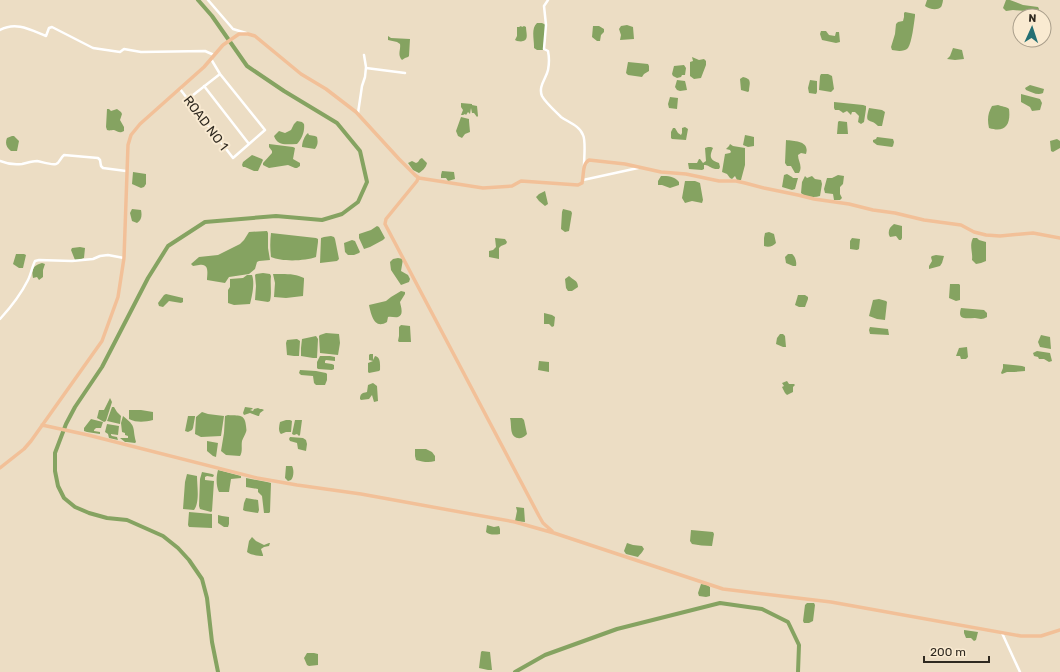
<svg xmlns="http://www.w3.org/2000/svg" width="1060" height="672" font-family="Rubik,sans-serif">
<rect width="100%" height="100%" fill="#ecddc4"/>
<path fill="#85a361" d="M927,0H943C943,1 942,6 941,7C937,11 929,9 925,6Z
M1006,0H1010L1023,5L1038,7L1039,9L1038,13L1036,14L1026,11L1013,10L1006,11L1003,8Z
M905,12L915,14V16C914,23 912,42 908,48C904,52 897,51 892,50L891,47L895,34L896,24L898,22L903,21L904,17V13Z
M537,23H542L546,25L543,50H537L534,48V46C534,39 531,28 537,23Z
M627,25L633,27L634,39L620,40L621,35L619,29L621,26Z
M521,26L522,27L524,26L526,27C526,32 529,40 523,41C521,42 519,41 517,41L515,40L517,36V27H519Z
M593,26H599L604,29V32L601,35L600,41H597L592,37Z
M821,31H826L829,35L835,36L836,32H839L840,42L836,43L822,40L820,34Z
M388,36L391,38L410,39L409,56L408,57L405,58L402,60C397,55 401,50 400,44L397,42L388,40Z
M953,48L962,50L964,59L955,60L947,59L950,56Z
M692,57L699,60L704,59L706,61V65L701,78L694,79L690,76V62L693,61Z
M628,62L648,64L649,66V71L644,74L642,77L628,75L626,73Z
M684,65L686,68L685,75H682L681,77L677,78L673,76L672,74L674,66Z
M821,74H828L832,76L834,89L831,92L819,90L820,76Z
M743,77C753,79 749,84 749,91L748,92L741,90L740,79Z
M677,80L685,81L686,85L687,90L680,91L677,90L675,87Z
M810,80L817,81V92L816,94L809,93L808,88Z
M1030,85L1044,89L1043,93C1038,96 1031,92 1026,90L1025,88Z
M1021,94L1040,99L1042,103L1040,110L1032,111L1030,107L1021,102Z
M670,97L678,98L677,109L669,108L668,104Z
M834,102L863,105L866,106V109L864,122L861,124L858,122L859,116L855,112H852L851,115L847,111L843,113L842,112L839,110H835L834,108Z
M461,103L472,104V105L477,106L478,116L477,117L474,113H472L471,108L470,114L468,112L466,115L465,114L463,115H461L463,110L461,107Z
M998,105C1002,107 1006,106 1009,109C1011,125 1005,133 989,128C987,119 988,113 992,106Z
M869,108L882,110L885,112L882,126H878C870,117 864,126 869,108Z
M107,109H109L111,111L117,109L121,112L122,114L120,120L124,127V131C119,134 118,131 114,130C112,130 109,131 107,130L106,127Z
M461,117L469,119V121L470,132L465,134L462,138L458,136L456,131Z
M297,121L302,122L304,124C305,131 302,139 297,144C287,144 278,147 274,136L279,131L285,133L291,130L294,124Z
M839,121L847,122L848,134H837L838,122Z
M685,127L688,129L686,140L672,139L671,138V132L673,128H675L678,133L681,135L682,133V128Z
M308,133L309,135L315,136L317,137C318,142 318,145 315,149L302,147C302,143 304,136 308,133Z
M745,135L750,136L754,137V146L748,147L743,145Z
M12,136H14L19,141L17,151H11C6,147 5,143 7,138Z
M877,137L893,139L894,142L893,146L892,147L877,145L873,142V140L876,139Z
M1057,139L1060,141V148L1053,152L1051,151L1050,141Z
M786,140C795,141 810,141 806,154L801,153L798,155C798,161 803,166 799,173H795L791,166H787L785,163Z
M269,144L293,147L295,148L293,159L300,163V166L297,168H295L288,165L269,168L263,165V163L272,153V151L269,147Z
M730,144L733,146L745,148V165L741,180H737L735,176L732,179L730,178L727,174L722,172L725,154L730,153L731,152L730,150L726,149L729,146Z
M708,147H711L713,148C709,157 710,160 719,163L720,167L719,169C716,169 714,169 712,168C708,166 708,165 704,165V169L702,170L689,169L688,163H697L699,159H700L703,163L706,161L705,148Z
M252,155L262,159L263,160L258,171H254L245,167H243L242,165L243,162Z
M422,158L427,163C426,168 422,171 419,173L413,170L408,163L412,161L416,163L418,162L420,159Z
M442,171L454,172L455,179L448,181L446,178H441V175Z
M133,172L146,174V184L144,187L141,188L132,184Z
M784,175L787,174L792,177L793,178H798L795,189L792,190L782,187Z
M838,175L844,176L843,184L840,187V194L842,198L840,200H834L833,194L825,193L824,189L827,178H832Z
M661,176C668,176 674,176 679,182V185L670,188L662,185H658V181Z
M805,176L807,178L812,176L815,179L821,180L822,184L820,196C814,198 805,197 801,193L802,182Z
M685,181H695L700,183L703,200L702,203L692,201L685,203L682,198Z
M545,191L548,204L545,206L539,201L536,197L539,194Z
M132,209L141,210C142,215 142,220 137,223L132,221L130,213Z
M563,209L571,211L572,213L569,231L565,232L561,229L562,212Z
M894,224L902,226V238L901,240H899L896,236L890,237L889,235C888,230 890,227 894,224Z
M377,226L379,227L385,238L383,240L370,247L364,249L359,238V234L371,230Z
M267,231L268,233V248L270,260L259,261L257,262L255,269L249,274L229,277L225,283L207,280C207,274 210,263 199,265C197,265 195,266 193,266L191,264L199,257L218,255L240,244L244,240L249,232Z
M769,232L774,234L776,243C773,246 769,248 764,246V238L765,233Z
M271,233L316,238L318,239V242L316,257C305,261 282,262 271,257C270,249 270,241 271,233Z
M331,236L334,237L335,239L339,259L337,261L320,263L321,238L324,237Z
M495,238L505,239L507,242L506,244L501,246L499,248V259L489,257V251L493,250L496,247Z
M852,238L860,239L859,249L857,250L850,249V241Z
M973,238H977L979,240L986,242V261L981,263L976,264L972,260C973,252 969,246 973,238Z
M352,240L355,241L360,252L359,253L354,255H348L345,252L344,243Z
M80,247L85,248L84,258L79,260H75L71,250L72,248Z
M16,254H24L26,255L23,268H19L13,264Z
M788,254H792C795,256 797,262 796,266H793L786,263L785,257Z
M936,255L944,256L942,263L940,266L929,269V266L932,261L931,257L932,256Z
M398,258L403,259L401,271L408,275L410,279L409,282L401,285L391,270L390,262L393,259Z
M42,263L45,264L43,270V277L39,280L37,277L33,278C31,269 34,265 42,263Z
M263,273L270,274L271,276C270,284 272,293 270,301L268,302L255,300L256,286L255,275L256,274Z
M273,274C283,274 295,273 304,278V280L303,296L286,298L274,297L275,283Z
M247,275H252C255,283 252,296 250,304L234,305L228,303V290L230,287V279L243,278Z
M569,276C573,280 578,280 578,287L572,291H568L566,288L565,279Z
M950,284H959L960,285V300L956,301L949,298Z
M401,291L405,292V294L400,302C401,307 404,315 398,317C395,318 391,316 388,317L387,322C374,330 371,314 369,305L386,301L391,297Z
M166,294L183,298V302L181,303L169,301L163,307L159,306L158,303L164,295Z
M798,295H805L808,297V299L805,307H799L795,305Z
M879,299L886,301L887,302L885,320L877,319L869,316L873,300Z
M961,308L984,310L987,313V317C985,318 983,319 981,319C979,319 977,318 975,318C966,318 957,321 961,308Z
M544,313L552,315L555,317L554,326L552,327L549,324H544Z
M401,325L410,326L411,342H399L398,341L399,336V327Z
M870,327L888,329L889,335L870,334L869,330Z
M326,333L339,334L340,343L338,355L320,353L319,336L320,335Z
M780,334H783L785,336L786,347H783L776,344L777,338Z
M1041,335L1050,337L1051,349L1040,347L1038,342Z
M316,336L318,339L317,358H313L301,356V348L302,339Z
M287,340L297,339L300,341L299,356H294L287,355L286,343Z
M967,347L968,357L966,359H961L960,356H956L959,348Z
M1037,351L1050,353L1052,361L1049,362L1044,359H1039L1038,357L1034,356L1033,353Z
M370,354H373V360L375,356C381,357 380,365 380,370L379,371L369,373L368,372V363L373,361L369,360V355Z
M320,356H330L335,357V361L326,360L325,361V363L332,364L334,365V369L332,370L318,369L317,368V362Z
M539,361L549,362V372L538,370Z
M1003,364L1022,366L1025,367V371L1014,372H1007L1002,374L1001,373L1003,368Z
M300,370L316,371L326,373L327,374V380L325,385H316L314,383L313,376L301,375L299,373Z
M787,381L789,384H794L795,385L793,387V392L787,395L785,393L782,387L784,386L782,383Z
M373,383L377,386L378,401L374,402L372,395L369,399L361,400L360,399C360,394 362,393 367,392L368,385Z
M110,398L112,402L106,421L104,422L97,418L99,410H104Z
M112,407H114L117,412L121,416L120,424L107,421Z
M245,407L252,408L253,409L250,410L253,411L254,409L258,408L260,409H262L264,410L260,413L259,416H258L250,413L244,415L243,413Z
M129,410H141L153,412V420C145,422 137,423 129,419Z
M202,412L208,414L224,416L221,436L201,437L195,434L196,417Z
M228,415C238,416 245,413 246,426C246,428 247,430 246,432C245,435 243,438 242,441C241,446 243,451 240,456L226,455L221,451L224,433L225,416Z
M123,416C137,427 132,427 136,442L135,443L127,442H125L120,438H128V436L125,435V433L122,432L121,423Z
M188,416H195V417L193,428L192,430L188,432L185,431Z
M510,418H522L524,420L527,434C525,436 522,439 518,438C509,437 512,424 510,418Z
M91,419L103,422L101,428H96L94,430V431L100,432V434L87,432L84,431V428Z
M286,420H290L292,421L291,432H286L281,434C278,431 279,426 280,422Z
M295,420H302L300,435L299,436L297,434L294,435L292,434Z
M107,424L119,426L118,435L111,434V435L112,436L117,437L118,440L109,438L108,434L105,432Z
M290,437L303,438L306,440L307,444L306,451L298,449L297,443L290,441L289,439Z
M207,441L218,443L216,457L213,456L207,451Z
M415,449H426L432,452L435,456V461C429,463 423,462 416,460L415,456Z
M286,466H292C294,469 294,477 291,480L288,481L285,478Z
M218,470L241,476V478L231,479L229,492H219C216,486 216,477 218,470Z
M202,472L212,474L214,475L213,477L207,476L205,477V480L214,481L212,511L211,512L200,509L199,506L200,479Z
M187,474L197,476C197,486 200,502 194,510L183,509L185,482Z
M246,478L267,482L271,483L270,512L269,513H264L262,496L258,492V489L246,487Z
M246,498L258,500L259,510L258,513L245,511L243,510L244,503Z
M516,507L524,508L525,522L515,521L517,511Z
M189,512L212,514V528L189,527L188,525Z
M218,515L222,516L229,517V524L228,527H224L218,523Z
M487,525L494,527L499,526L500,529V534C495,535 489,535 486,532Z
M691,530L713,532L714,534L712,546C705,546 698,545 692,544L690,541Z
M252,537L256,541L264,545L269,543H270L269,546L264,547L261,549L263,555V556C258,556 251,555 247,552L249,541Z
M627,543L633,545L642,546L644,549C642,553 640,554 638,557L626,554L624,551Z
M701,584L707,585L710,587V596L706,597L699,596L698,593Z
M807,603H814L815,605L813,621L809,623H804L803,621L805,605Z
M964,630L978,632L976,640L974,641L971,638H966L964,633Z
M482,651L490,652L492,670H488L479,668L481,652Z
M307,653H314L318,654V665L309,666L307,665L304,658Z"/>
<g fill="none" stroke-linecap="round" stroke-linejoin="round">
<path stroke="#85a361" stroke-width="4" d="M198,0L212,16L247,66L284,91L337,123L360,151L367,182L358,202L342,214L322,220L276,216L205,222L168,246L148,278L102,367L75,407L66,424L55,453V471L58,486L64,498L75,507L89,513L107,518L127,520L163,536L178,548L189,560L202,579L207,598L212,642L218,672
M515,672L545,655L617,629L720,603L762,609L788,622L799,645L798,672"/>
<path stroke="#fff" stroke-width="2.5" d="M208,0L233,29L246,33
M548,0L544,6L546,25L544,49L548,51C549,56 549,65 548,70C546,79 538,86 542,96C545,102 557,113 561,117C568,122 580,126 583,135C586,141 584,158 584,166
M0,30C16,21 31,30 46,36L49,28L52,27L93,48L120,52L124,49L141,52L205,51L214,55
M211,59L220,74L265,130L249,144
M366,68L405,73
M180,89L233,158L249,144L204,86
M188,99L220,74
M358,113L362,86L365,77L366,67L364,55
M0,161C7,164 14,165 22,164C27,163 32,161 37,161C43,162 50,165 56,164C60,163 60,158 64,155L98,158L100,160L101,166L103,168L126,171
M583,180L638,168
M0,319C11,307 21,294 28,280C31,274 32,267 35,261L39,260L72,261L93,259L100,256L108,255L124,258
M1002,633L1020,672"/>
<path stroke="#f2c098" stroke-width="3.5" d="M418,178L417,181L386,219L385,224L539,516L543,523L552,531
M42,425L88,435L257,478L297,485L361,494L515,522L554,533L723,589L831,602L1021,636H1041L1060,630
M0,468L24,449L31,441L102,341L118,297L124,258L128,145L131,135L140,124L204,67L223,45L239,34H248L255,36L301,74L326,89L356,112L399,159L415,175L419,178L483,188L512,186L521,181L578,185L582,183C584,175 582,164 589,160L625,164L661,172L686,174L719,181H736L745,183L764,188L798,195L814,199L849,204L873,210L895,213L924,220L961,225L974,232L986,235L1000,236L1033,233L1060,238"/>
</g>
<g text-anchor="middle" dominant-baseline="central" stroke-width="4" stroke-linejoin="round" paint-order="stroke">
<g font-size="13" fill="#2f2920" stroke="#f9ead1">
<text transform="translate(206 123) rotate(53)">ROAD NO 1</text>
</g>
</g>
<g transform="translate(1032 28) rotate(3)"><circle r="19" fill="#f9ead1" stroke="#a89d8a"/>
<path d="M0-3L7 15L0 10L-7 15Z" fill="#246f73"/>
<text y="-6" font-size="11" font-weight="bold" text-anchor="middle" fill="#2f2920">N</text>
</g>
<path d="M924 656v6h65v-6" fill="none" stroke="#2f2920" stroke-width="2"/>
<text x="930" y="656" font-size="12" fill="#2f2920" stroke="#f9ead1" stroke-width="3" paint-order="stroke">200 m</text>
</svg>
